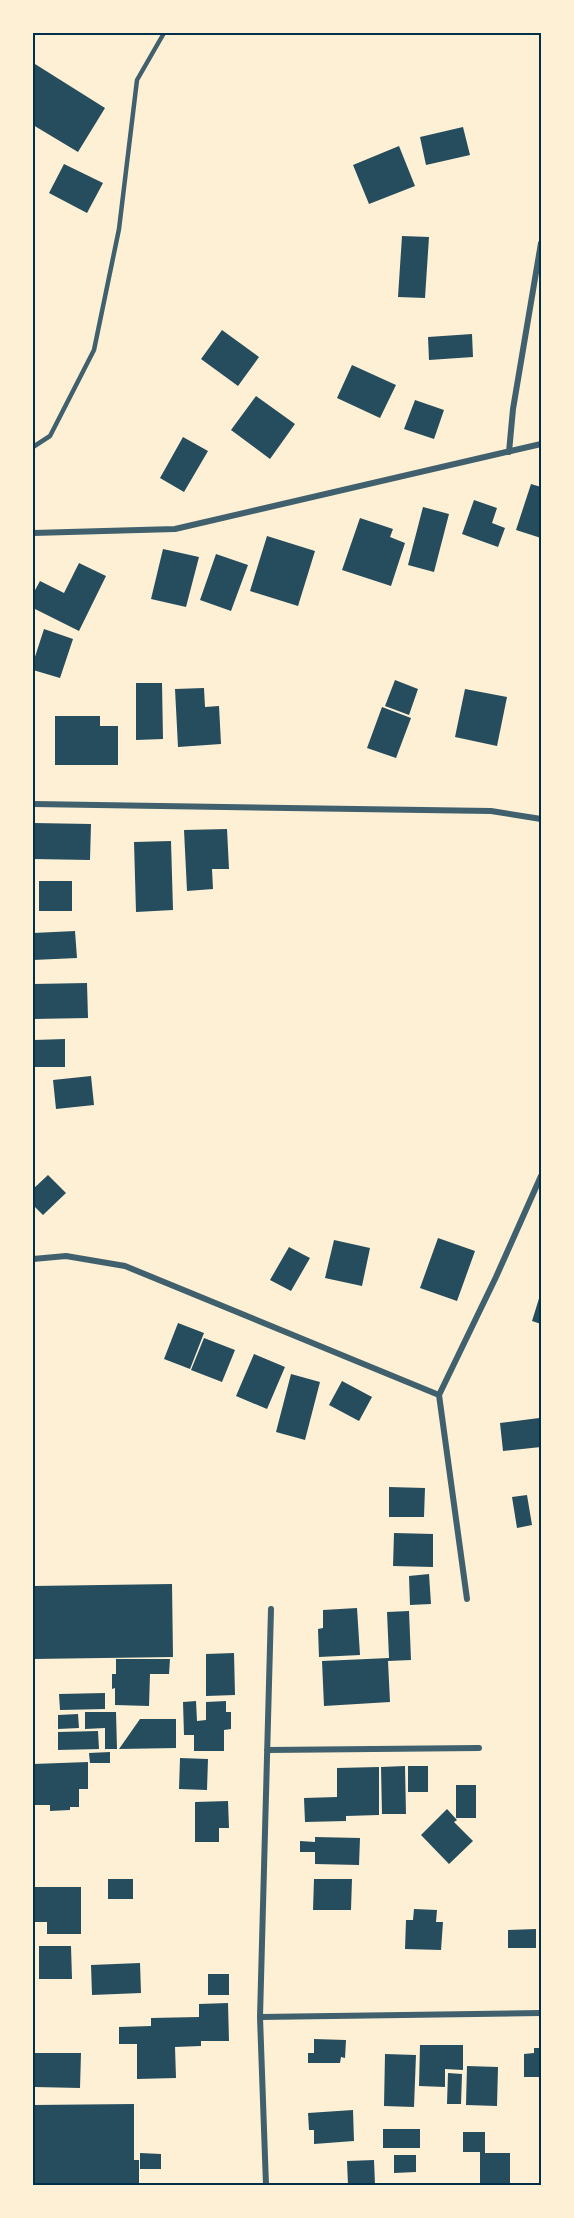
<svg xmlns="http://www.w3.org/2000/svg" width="574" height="2218" font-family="Quicksand,sans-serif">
<rect width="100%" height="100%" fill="#fdf0d5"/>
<path fill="#264d5e" d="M35,64L105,108L78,152L33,125V67Z
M463,127L470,155L426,165L420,137Z
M399,146L415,186L369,204L353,165Z
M64,164L103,183L87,213L49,193Z
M402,236L429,237L425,298L398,297Z
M222,330L259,357L238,386L201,359Z
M472,334L473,357L429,360L428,337Z
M352,365L396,385L380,418L337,398Z
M256,396L295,424L270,459L231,430Z
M415,400L444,410L434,439L404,429Z
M183,437L208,451L184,492L160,478Z
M531,484L541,487V538L516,530Z
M474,500L497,508L492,523L505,528L498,547L462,534Z
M423,507L449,514L434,572L408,565Z
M360,518L393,529L390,537L405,543L391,586L342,570Z
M267,536L315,551L298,606L250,591Z
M163,549L199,557L186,607L151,599Z
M216,554L248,565L231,611L200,600Z
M79,563L106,576L79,631L33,608V594L40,581L64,593Z
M44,629L73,639L60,678L33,670V663Z
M395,680L418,689L409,715L385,706Z
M136,683H162L163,739L136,740Z
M204,688L205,707L219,706L221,744L178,747L175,689Z
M465,689L507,697L497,746L455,737Z
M382,707L411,718L396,758L367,748Z
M55,716H100V726H118V765H55Z
M33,823L91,824L90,860L33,859Z
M227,829L229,869H212L213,889L187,891L184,830Z
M171,841L173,910L136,912L134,842Z
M39,881H72V911H39Z
M75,931L77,958L33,960V933Z
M87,983L88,1018L33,1019V984Z
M65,1039V1067H34V1040Z
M91,1076L94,1105L56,1109L53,1080Z
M48,1175L66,1193L43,1215L33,1205V1189Z
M438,1238L475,1251L457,1301L420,1288Z
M334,1240L370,1248L362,1286L325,1278Z
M289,1247L310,1258L291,1291L270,1280Z
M541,1292V1324L532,1321Z
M178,1323L204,1333L190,1369L164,1359Z
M204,1338L235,1350L222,1382L191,1370Z
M254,1354L285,1367L267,1409L236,1396Z
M291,1374L320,1382L305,1440L276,1432Z
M342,1381L372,1397L359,1421L329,1405Z
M539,1418L541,1447L503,1451L500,1423Z
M389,1487L425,1488L424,1517H389Z
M527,1495L532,1525L517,1528L512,1497Z
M394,1533L433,1534V1567L393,1566Z
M429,1574L431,1604L410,1605L409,1576Z
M172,1584L173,1657L33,1659V1586Z
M357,1608L360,1655L319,1657L318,1629L323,1628V1610Z
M409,1611L411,1660L388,1661L390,1702L324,1706L322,1661L389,1658L387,1612Z
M234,1653L235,1695L206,1696V1654Z
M116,1659H170L169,1674H150L149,1706L115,1705V1688L112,1689V1674H116Z
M105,1693V1709L60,1710L59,1694Z
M196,1701L197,1721L206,1720V1702L226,1701V1712H231V1729L224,1730V1751H194V1735H184L183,1702Z
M85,1712H116L117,1749H105V1728L85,1729Z
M78,1714L79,1728L58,1729V1715Z
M140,1719H176V1748L119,1749Z
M98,1731L99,1749L58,1750V1732Z
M110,1752V1763H90L89,1753Z
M180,1758L208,1759L207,1790L179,1789Z
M88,1762V1789H79V1807H70V1810L50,1811V1805H34L33,1764Z
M405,1766L406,1814H382L381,1767Z
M408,1766H428V1792H408Z
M379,1767V1815L346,1816V1821L305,1822L304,1798L337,1797V1768Z
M456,1785H476V1818H456Z
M228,1801L229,1828H219V1842H195V1802Z
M447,1809L457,1820L454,1822L473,1841L449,1864L421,1835Z
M315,1837L360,1838L359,1865L315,1864V1852H300V1841L315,1842Z
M108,1879H133V1899H108Z
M314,1879H352L351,1910H313Z
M33,1887H81V1934H47V1922H33Z
M414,1909L437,1910L436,1922H443L441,1950L405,1949L406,1920H413Z
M536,1929V1948H508V1930Z
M39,1946H71L72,1979H39Z
M140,1963L141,1993L92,1995L91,1965Z
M208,1974H229V1995H208Z
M228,2003L229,2041H201V2046L175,2047L176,2078L137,2079V2044H119V2027L151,2026V2018L199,2017V2004Z
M314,2039L346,2040L345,2058L341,2057L340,2063H308V2053H314Z
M420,2045H463V2070L445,2069V2087L419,2086Z
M534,2048H541V2077H524V2054L534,2053Z
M35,2053H81L80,2088L35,2087Z
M385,2054L416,2055L414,2107L384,2106Z
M467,2066L498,2067L497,2106L466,2105Z
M448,2073L462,2074L461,2104H447Z
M134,2104V2160H139V2185H33V2105Z
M353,2110L354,2141L314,2144V2130H309L308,2113Z
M383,2129H420V2148H383Z
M463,2132H485V2153H510V2185H480V2152H463Z
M140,2153L161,2154V2169H140Z
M394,2155H416V2172L394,2173Z
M374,2160L375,2185H348L347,2161Z"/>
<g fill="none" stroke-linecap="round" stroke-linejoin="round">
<path stroke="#3f606c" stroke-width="4.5" d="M33,447L50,436L94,350L119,229L137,80L164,33"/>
<path stroke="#3f606c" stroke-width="6" d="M509,452L513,409L541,243
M33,533L175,529L541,444
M33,804L491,811L541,819
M33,1259L66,1256L125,1266L439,1395
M467,1599L439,1395L496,1277L541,1176
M267,1750L479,1748
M260,2017L541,2013
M266,2185L260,2017L271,1609"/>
</g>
<rect width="574" height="2218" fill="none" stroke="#fdf0d5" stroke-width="69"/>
<rect x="34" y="34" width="506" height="2150" fill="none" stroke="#003049" stroke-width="2"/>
</svg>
